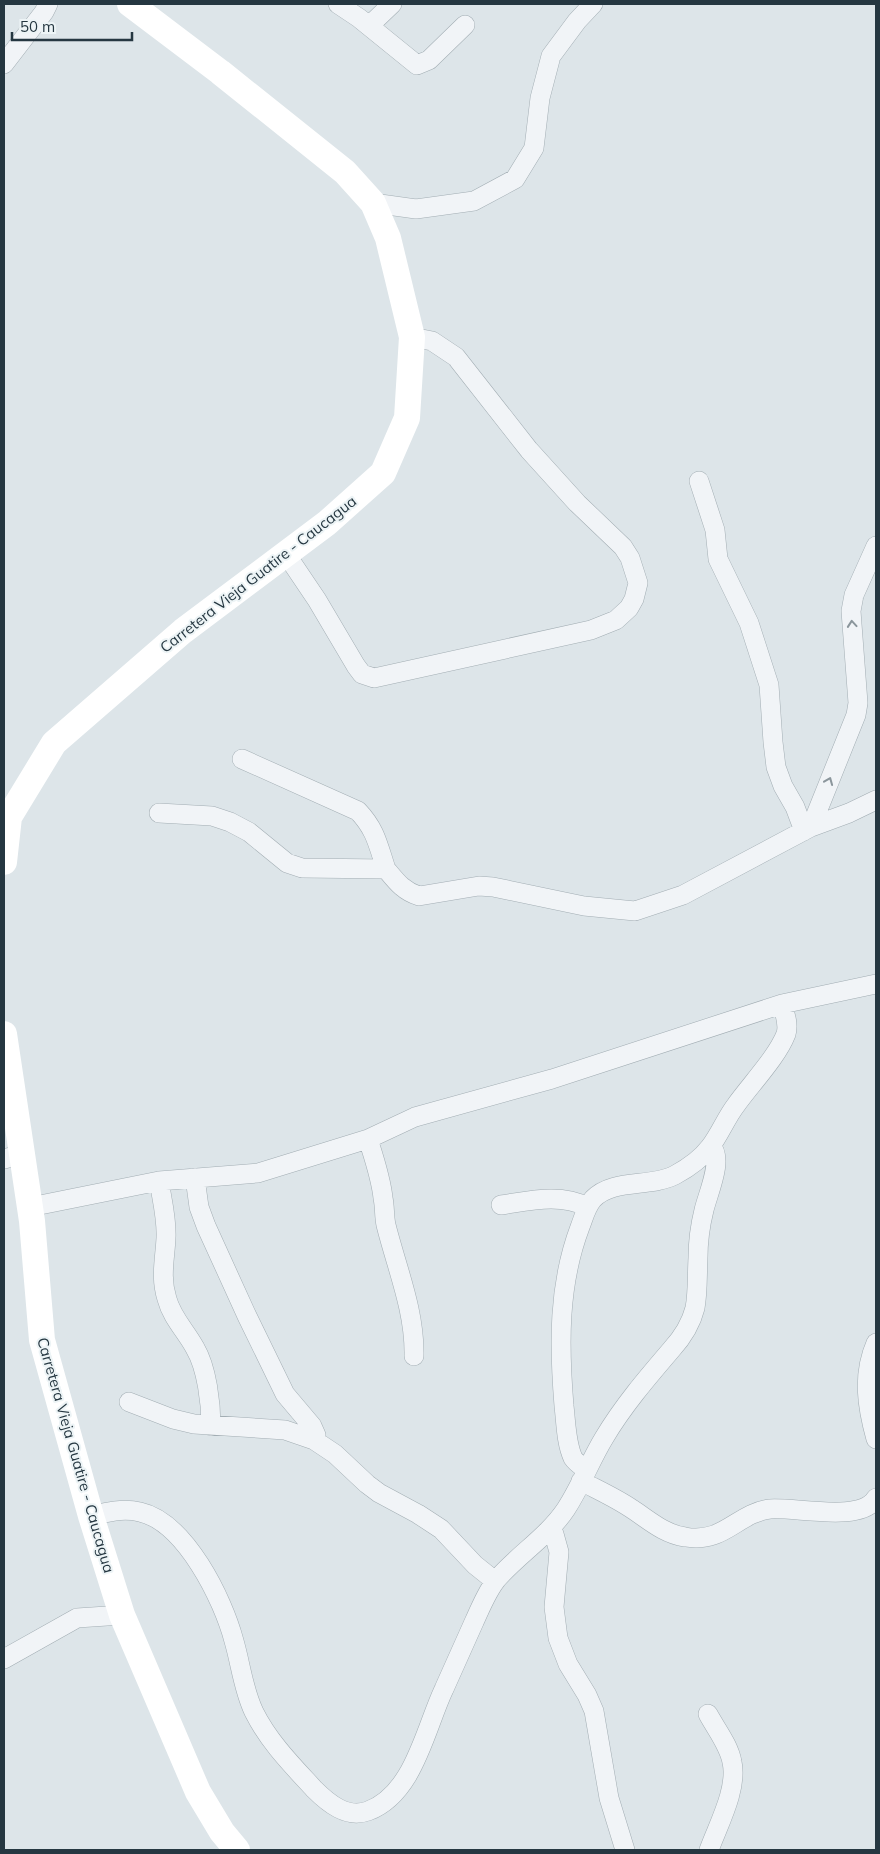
<svg xmlns="http://www.w3.org/2000/svg" width="880" height="1854" font-family="Mulish,sans-serif">
<rect width="100%" height="100%" fill="#dde5e9"/>
<g fill="none" stroke-linecap="round" stroke-linejoin="round">
<defs>
<path id="minor" d="M338,4L359,18L417,65L429,60L465,25
M369,26L392,4
M4,64L44,12L48,4
M373,203L416,209L474,201L515,179L534,148L540,98L551,56L577,21L593,4
M699,481L715,530L718,559L749,623L769,685L773,742L776,767L783,786L795,807L804,831
M286,554L317,600L356,666L362,674L374,678L591,630L616,620L629,608L634,599L638,583L630,558L623,547L577,503L529,450L456,357L432,341L412,337
M242,759L358,811C376,830 378,845 386,869
M159,813L212,816L230,822L249,832L287,863L302,868L386,869C396,881 403,891 419,896L479,886L493,887L584,906L635,911L683,895L811,827L849,813L876,800
M811,827L856,715L858,703L851,611L854,595L876,546
M368,1139C374,1158 381,1178 383,1198C385,1207 384,1216 386,1225C397,1269 415,1311 414,1356
M4,1159L22,1154
M195,1178L199,1207L206,1226L247,1316L285,1394L312,1426L316,1435L314,1440
M159,1181C162,1200 167,1219 166,1238C165,1259 160,1277 167,1299C172,1318 186,1331 195,1348C207,1368 211,1404 211,1426
M501,1205C529,1201 561,1193 587,1207
M30,1207L159,1181L258,1173L368,1139L415,1117L552,1079L782,1004L876,984
M876,1343C862,1375 867,1407 876,1439
M129,1402L173,1419L194,1424L285,1430L314,1440L335,1454L367,1484L379,1493L418,1514L441,1529L475,1565L495,1581
M587,1470C582,1466 577,1464 573,1458C566,1443 566,1422 564,1406C559,1345 558,1285 580,1227C584,1217 586,1207 593,1199C613,1178 650,1188 675,1175C688,1168 701,1159 710,1147C720,1134 726,1118 736,1105C751,1084 777,1057 786,1034C789,1024 785,1014 782,1004
M581,1481C598,1490 616,1498 632,1509C649,1520 664,1534 685,1537C724,1544 737,1513 770,1509C797,1507 862,1523 876,1498
M91,1516C107,1512 123,1508 140,1512C185,1522 223,1599 234,1641C241,1665 243,1689 254,1712C269,1742 292,1765 314,1789C328,1803 347,1819 368,1811C414,1794 425,1729 444,1689C454,1667 464,1644 474,1622C481,1607 487,1591 497,1579C519,1554 548,1536 566,1509C581,1486 590,1461 604,1438C623,1406 647,1378 671,1350C682,1338 691,1324 695,1308C698,1292 697,1275 698,1258C698,1242 700,1226 704,1210C708,1193 724,1159 711,1146
M550,1529L554,1534L559,1552L554,1607L558,1638L568,1664L587,1695L594,1711L609,1798L625,1850
M4,1659L77,1618L122,1615
M708,1714C716,1729 729,1745 732,1762C738,1789 718,1825 709,1850"/>
</defs>
<use href="#minor" stroke="#a2adb3" stroke-width="20"/>
<use href="#minor" stroke="#f1f4f7" stroke-width="19"/>
<path stroke="#fff" stroke-width="26" d="M4,862L9,817L54,743L183,631L327,523L383,473L407,418L412,337L388,238L373,203L345,172L220,72L130,4
M4,1034L32,1221L42,1340L91,1516L122,1615L198,1792L222,1832L237,1850"/>
</g>
<defs><path id="oneway-chevron" d="M-2-3.5L2.5 0L-2 3.5" fill="none" stroke-width="1.6" stroke-linecap="round" stroke-linejoin="round" transform="scale(1.25)"/></defs>
<g stroke="#8b969c">
<use href="#oneway-chevron" transform="translate(852 624) rotate(-95)"/>
<use href="#oneway-chevron" transform="translate(829 781) rotate(-68)"/>
</g>
<g text-anchor="middle" dominant-baseline="central" stroke-width="4" stroke-linejoin="round" paint-order="stroke">
<g font-size="15" fill="#253741" stroke="#edf4f6">
<text transform="translate(258 574) rotate(-38)">Carretera Vieja Guatire - Caucagua</text>
<text transform="translate(76 1455) rotate(74)">Carretera Vieja Guatire - Caucagua</text>
</g>
</g>
<rect width="880" height="1854" fill="none" stroke="#253741" stroke-width="10"/>
<path d="M12 32v8h120v-8" fill="none" stroke="#253741" stroke-width="2.5"/>
<text x="20" y="32" font-size="15" fill="#253741" stroke="#edf4f6" stroke-width="4" paint-order="stroke">50 m</text>
</svg>
